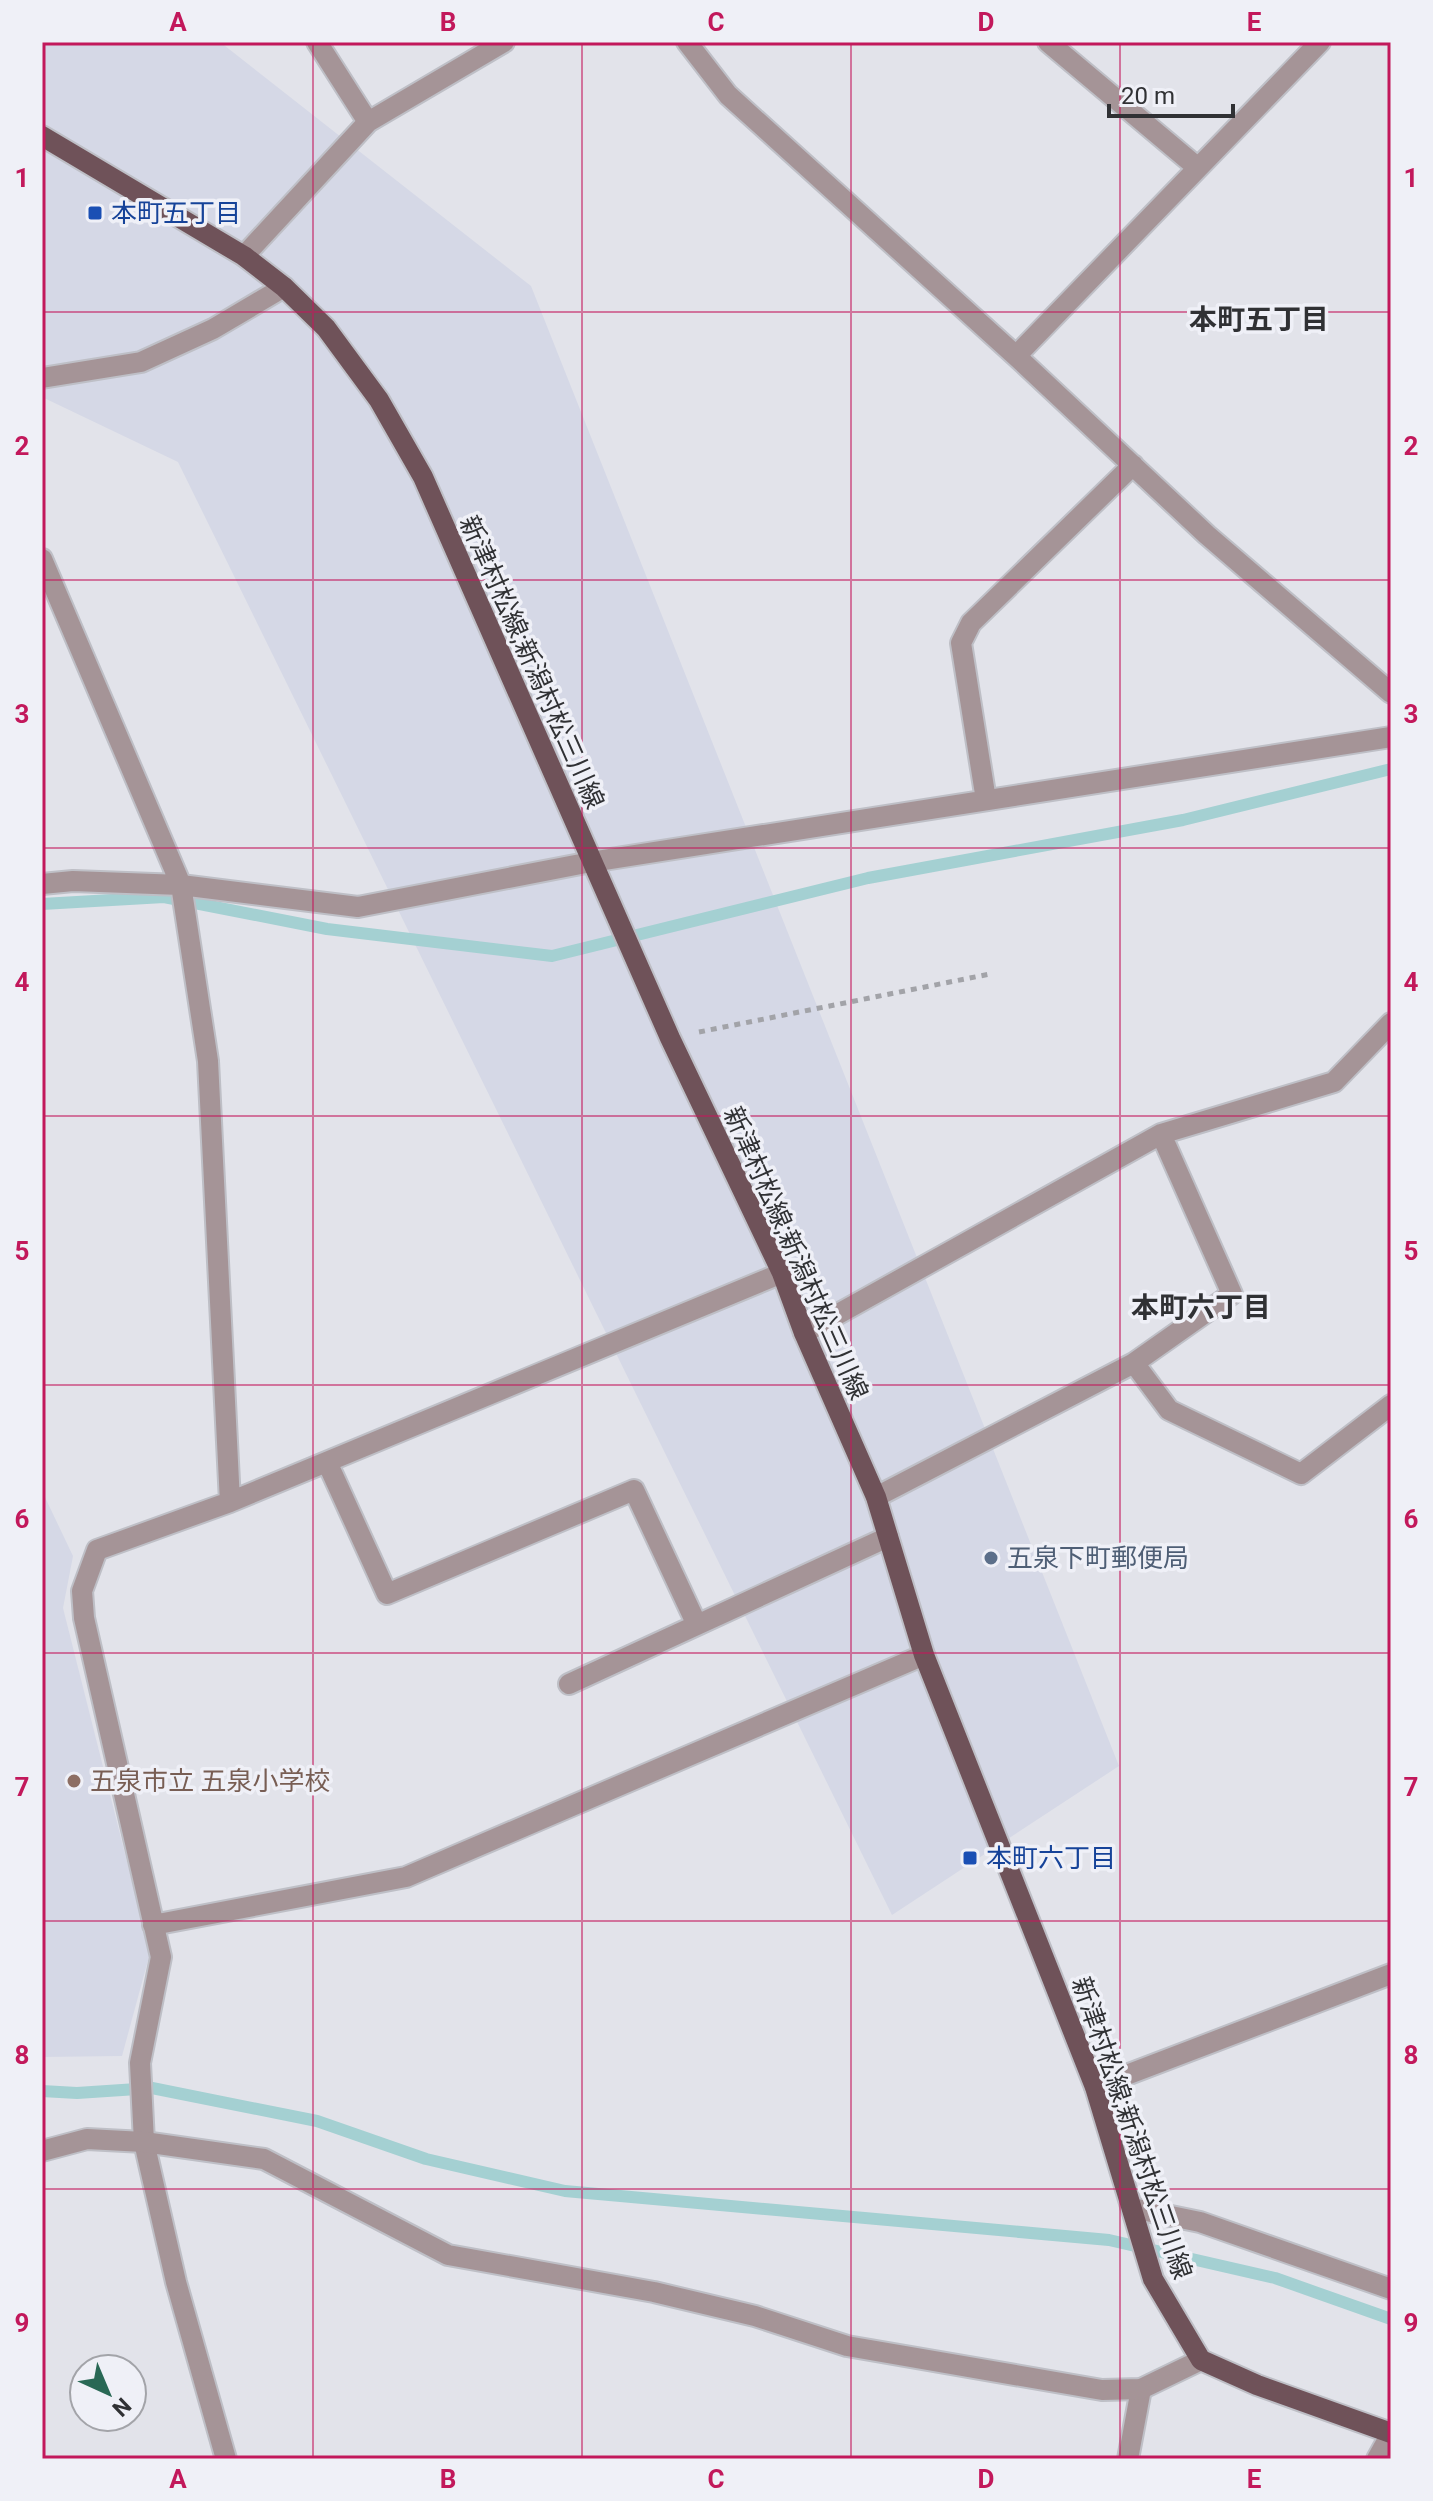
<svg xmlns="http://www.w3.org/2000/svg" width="1433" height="2501" font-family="Roboto,'Noto Sans JP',sans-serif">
<rect width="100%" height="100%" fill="#e2e3ea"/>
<path fill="#d5d8e6" d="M42,42H220L531,286L1119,1766L892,1915L178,462L42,397Z
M42,1491L73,1556L63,1608L150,1953L122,2056L42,2057Z"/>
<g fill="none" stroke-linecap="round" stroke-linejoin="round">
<path stroke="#a4d0d2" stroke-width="12" d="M42,904L164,897L327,929L552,956L868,878L1183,820L1391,769
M42,2091L77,2093L152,2088L317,2121L426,2159L565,2191L1109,2240L1275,2278L1391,2319"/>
<defs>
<path id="minor" d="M317,42L368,122
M687,42L728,95L1016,356L1207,535L1391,693
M1048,42L1198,168
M244,256L368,122L504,42
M1016,356L1320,42
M42,378L141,362L213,329L284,287
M42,559L181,885L208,1061L230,1502
M986,800L961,643L971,623L1133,465
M42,884L73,881L181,885L358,907L591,862L1391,737
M804,1333L1161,1134L1334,1082L1391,1023
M1134,1363L1232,1294L1161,1134
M327,1462L387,1594L634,1490L697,1625L888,1537
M876,1497L1134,1363L1169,1410L1301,1474L1391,1405
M569,1684L697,1625
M153,1925L406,1877L924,1655
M1095,2087L1391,1974
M1132,2208L1200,2222L1391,2289
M226,2459L176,2282L144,2142L140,2063L161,1957L84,1618L82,1591L97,1550L230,1502L782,1273
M1128,2459L1141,2389
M1377,2459L1391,2434"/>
<path id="tertiary" d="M42,2151L87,2139L144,2142L264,2159L448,2255L654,2292L755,2316L847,2346L1102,2390L1141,2389L1201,2360"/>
<path id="primary" d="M42,136L244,256L284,287L326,328L379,400L423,477L670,1038L782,1273L804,1333L876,1497L924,1655L1095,2087L1153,2279L1201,2360L1257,2385L1391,2433"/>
</defs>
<use href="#minor" stroke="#bebfc6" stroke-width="24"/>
<use href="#tertiary" stroke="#bebfc6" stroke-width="24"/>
<use href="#primary" stroke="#bebfc6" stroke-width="24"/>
<path stroke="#a2a3a8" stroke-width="5" stroke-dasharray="6 6" stroke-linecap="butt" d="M699,1032L990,974"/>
<use href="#minor" stroke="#a59497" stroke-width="20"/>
<use href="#tertiary" stroke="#a59497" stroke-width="20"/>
<use href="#primary" stroke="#6f5259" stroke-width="20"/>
</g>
<path fill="none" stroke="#c2185b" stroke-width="2" stroke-opacity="0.55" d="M313,42V2459M582,42V2459M851,42V2459M1120,42V2459M42,312H1391M42,580H1391M42,848H1391M42,1116H1391M42,1385H1391M42,1653H1391M42,1921H1391M42,2189H1391"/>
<g fill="#1a4fb4" stroke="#eff0f7" stroke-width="3">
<rect x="87" y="205" width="16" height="16" rx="4"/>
<rect x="962" y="1850" width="16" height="16" rx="4"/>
</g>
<circle fill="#5c6f8a" stroke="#eff0f7" stroke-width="3" cx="991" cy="1558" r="8"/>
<circle fill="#8d6e63" stroke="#eff0f7" stroke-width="3" cx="74" cy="1781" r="8"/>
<g text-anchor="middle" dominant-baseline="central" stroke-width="7" stroke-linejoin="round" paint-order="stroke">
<g font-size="26" fill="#164399" stroke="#eff0f7" text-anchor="start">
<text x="111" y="213">本町五丁目</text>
<text x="986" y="1858">本町六丁目</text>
</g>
<g font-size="26" fill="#303134" stroke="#eff0f7">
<text transform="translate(532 662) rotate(66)">新津村松線;新潟村松三川線</text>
<text transform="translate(796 1253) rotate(66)">新津村松線;新潟村松三川線</text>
<text transform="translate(1132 2128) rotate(71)">新津村松線;新潟村松三川線</text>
</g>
<g font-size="26" fill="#4e5e75" stroke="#eff0f7" text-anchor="start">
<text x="1007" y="1558">五泉下町郵便局</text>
</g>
<g font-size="26" fill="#785e54" stroke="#eff0f7" text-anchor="start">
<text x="90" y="1781">五泉市立 五泉小学校</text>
</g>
<g font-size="28" font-weight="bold" fill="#303134" stroke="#eff0f7">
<text x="1259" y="319">本町五丁目</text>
<text x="1201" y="1307">本町六丁目</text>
</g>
</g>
<rect width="1433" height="2501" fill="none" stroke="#eff0f7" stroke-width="88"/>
<g transform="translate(108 2393) rotate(136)"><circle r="38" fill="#eff0f7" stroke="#a3a4a9" stroke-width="2"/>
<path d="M0-6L14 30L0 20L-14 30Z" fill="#296855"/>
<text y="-12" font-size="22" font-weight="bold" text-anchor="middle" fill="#303134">N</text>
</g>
<path d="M1109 104v12h124v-12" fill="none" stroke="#303134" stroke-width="4"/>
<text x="1121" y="104" font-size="24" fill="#303134" stroke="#eff0f7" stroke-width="6" paint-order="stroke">20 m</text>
<rect x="44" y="44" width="1345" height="2413" fill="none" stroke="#c2185b" stroke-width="3"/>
<g font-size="26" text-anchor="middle" font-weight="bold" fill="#c2185b">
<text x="178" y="31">A</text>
<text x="448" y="31">B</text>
<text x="716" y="31">C</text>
<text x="986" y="31">D</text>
<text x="1254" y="31">E</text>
<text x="22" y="187">1</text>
<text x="1411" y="187">1</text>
<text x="22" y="455">2</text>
<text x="1411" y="455">2</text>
<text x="22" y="723">3</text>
<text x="1411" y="723">3</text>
<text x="22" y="991">4</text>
<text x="1411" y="991">4</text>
<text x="22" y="1260">5</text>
<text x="1411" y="1260">5</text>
<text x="22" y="1528">6</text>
<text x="1411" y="1528">6</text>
<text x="22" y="1796">7</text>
<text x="1411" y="1796">7</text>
<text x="22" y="2064">8</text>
<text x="1411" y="2064">8</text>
<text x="22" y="2332">9</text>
<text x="1411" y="2332">9</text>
<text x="178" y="2488">A</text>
<text x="448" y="2488">B</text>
<text x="716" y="2488">C</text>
<text x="986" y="2488">D</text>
<text x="1254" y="2488">E</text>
</g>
</svg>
